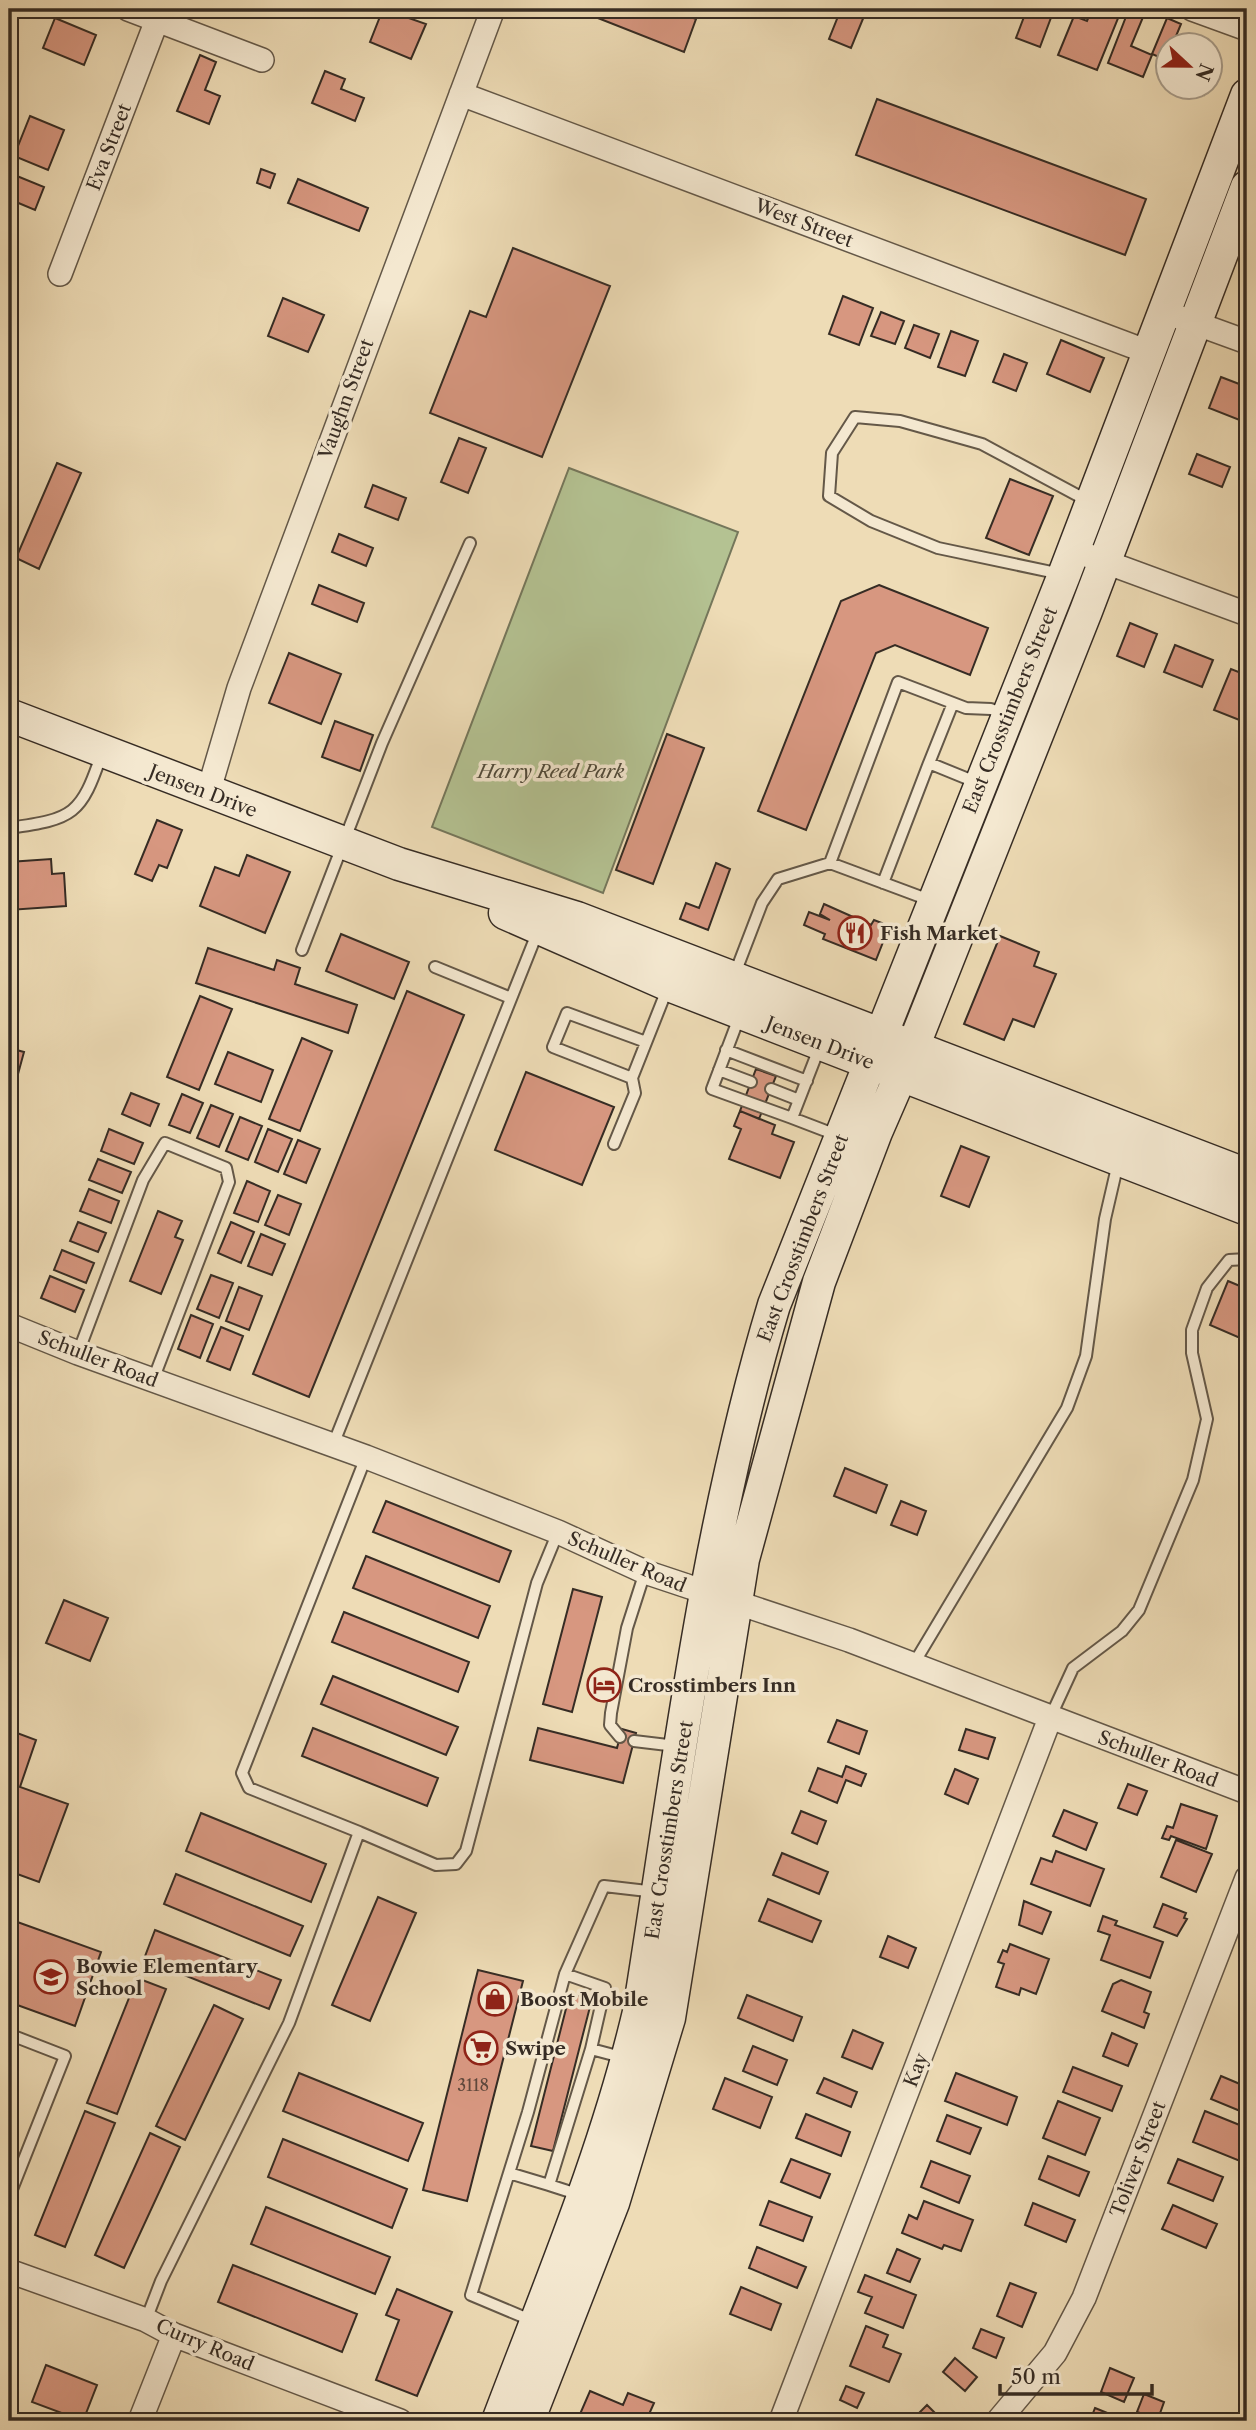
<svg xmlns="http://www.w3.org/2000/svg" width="1256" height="2430" font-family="'Libre Caslon Text',serif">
<rect width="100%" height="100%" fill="#eedcb6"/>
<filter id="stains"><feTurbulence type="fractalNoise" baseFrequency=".00286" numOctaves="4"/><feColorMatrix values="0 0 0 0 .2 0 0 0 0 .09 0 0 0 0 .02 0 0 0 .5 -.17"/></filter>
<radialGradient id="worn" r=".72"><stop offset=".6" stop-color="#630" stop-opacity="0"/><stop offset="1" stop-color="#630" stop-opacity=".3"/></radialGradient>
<path fill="#b4c292" stroke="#75775b" stroke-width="2" d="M569,468L738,532L603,893L432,827Z"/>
<path fill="#d79780" stroke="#362c24" stroke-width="2" d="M383,9L426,24L411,59L370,42Z
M414,9H436L432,17Z
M575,9H671L696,19L684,52Z
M841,9H867L851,48L829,39Z
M944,9H962L959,15Z
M1027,9L1052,15L1040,47L1016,38Z
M1092,9L1121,11L1097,70L1058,55L1074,16L1087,21Z
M1129,9L1146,10L1131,46L1152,55L1143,77L1108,63Z
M55,18L96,35L84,65L43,48Z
M1167,18L1181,24L1172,46H1168L1166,60L1152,54Z
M200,55L216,62L205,90L220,96L209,124L177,111Z
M1210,57L1218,60L1210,79Z
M325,71L345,79L341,89L364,98L355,121L312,103Z
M1186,88H1207L1204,95Z
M877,99L1146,199L1125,255L856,155Z
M30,116L64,130L48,170L14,156Z
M261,169L275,174L270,188L257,183Z
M12,174L44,187L35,210L9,199Z
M298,179L368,208L359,231L288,203Z
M513,248L610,286L542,457L430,413L470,311L486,317Z
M843,296L873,308L859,345L829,334Z
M283,298L324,315L308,352L268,336Z
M881,312L904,321L895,344L871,336Z
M914,325L939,334L930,358L905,348Z
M951,331L978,341L965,376L938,367Z
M1061,340L1104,358L1090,392L1047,374Z
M1004,354L1027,363L1016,391L993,382Z
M1221,377L1247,387V408L1242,421L1209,408Z
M459,438L486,448L468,493L441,482Z
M1197,454L1230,467L1222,487L1189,474Z
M57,463L81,473L39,569L16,558Z
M1010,479L1053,496L1029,555L986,538Z
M373,485L406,498L398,520L365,507Z
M339,534L373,548L366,566L332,552Z
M319,585L364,603L357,622L312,604Z
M879,585L988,628L970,675L895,645L876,653L806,830L758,811L841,601Z
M1130,623L1157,634L1144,667L1117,656Z
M1175,645L1213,660L1202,687L1164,672Z
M289,653L341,674L321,724L269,703Z
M1246,659L1247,660V723L1214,710L1231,669L1241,673Z
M335,721L373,735L360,771L322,757Z
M667,734L704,748L653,884L616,870Z
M157,820L182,830L167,868L159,865L152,881L135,874Z
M247,855L290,872L265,933L200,906L215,867L239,876Z
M51,859L52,874L64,873L66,906L9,910V862Z
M716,863L730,869L708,930L680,919L686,903L699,908Z
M824,904L871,925L874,920L882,923L880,928L887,932L876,960L823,939L825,934L804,925L809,912L830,920L820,914Z
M341,934L409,962L394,999L326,971Z
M1000,936L1039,952L1034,966L1056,974L1034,1027L1013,1019L1004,1040L964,1024Z
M208,948L274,970L277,960L300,968L295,984L357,1005L348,1033L196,983Z
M407,991L464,1015L309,1397L253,1374Z
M200,996L232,1009L199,1090L167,1077Z
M302,1038L332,1051L300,1131L269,1119Z
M9,1048L24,1052L9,1107Z
M228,1052L273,1070L261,1102L215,1084Z
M756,1069L776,1076L759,1119L740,1111Z
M526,1072L614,1107L582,1185L495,1150Z
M131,1093L159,1104L150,1126L122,1114Z
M182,1094L203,1103L190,1133L169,1125Z
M211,1105L233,1114L219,1147L197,1138Z
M740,1111L775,1125L772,1134L794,1142L780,1178L729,1159L741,1129L734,1126Z
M240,1117L262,1126L248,1160L226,1151Z
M109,1129L143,1143L134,1164L101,1151Z
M268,1129L292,1139L278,1172L255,1162Z
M298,1140L320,1149L306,1183L284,1174Z
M961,1146L989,1157L969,1207L941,1196Z
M98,1159L131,1172L122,1193L89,1180Z
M247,1181L270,1191L258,1222L234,1213Z
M89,1189L119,1201L111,1223L80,1211Z
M278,1195L301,1204L289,1235L265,1225Z
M158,1211L182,1221L175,1237L183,1240L161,1294L130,1281Z
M78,1222L106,1233L98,1252L70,1241Z
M231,1222L254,1232L241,1263L218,1253Z
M261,1234L285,1244L272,1275L248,1266Z
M62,1250L94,1263L86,1283L54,1270Z
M211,1275L233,1283L219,1318L197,1309Z
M50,1276L84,1290L75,1312L41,1298Z
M1228,1281L1247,1289V1341L1210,1325Z
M239,1287L262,1296L249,1330L226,1321Z
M191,1315L213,1324L200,1358L178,1349Z
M221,1327L243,1336L230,1370L207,1361Z
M845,1468L887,1485L876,1513L834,1496Z
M386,1501L511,1551L499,1582L373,1532Z
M901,1501L926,1511L917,1535L891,1525Z
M366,1556L490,1606L478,1638L353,1588Z
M573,1589L602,1597L572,1712L543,1704Z
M64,1600L108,1618L90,1661L46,1643Z
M344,1612L469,1662L458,1692L332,1642Z
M333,1676L458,1727L446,1755L321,1704Z
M837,1720L867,1731L859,1754L828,1742Z
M313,1728L438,1778L427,1806L302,1756Z
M538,1728L617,1748L622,1729L636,1733L623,1783L530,1760Z
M966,1729L995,1738L988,1759L959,1750Z
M9,1730L36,1740L20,1787L68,1804L39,1882L9,1871Z
M846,1766L866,1774L861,1786L846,1780L837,1803L809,1791L818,1768L842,1777Z
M955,1769L978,1779L968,1804L945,1794Z
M1128,1784L1147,1791L1137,1815L1118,1808Z
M1181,1804L1217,1816L1206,1849L1171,1836L1169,1840L1162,1838L1167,1826L1173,1828Z
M1064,1810L1097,1823L1086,1850L1053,1836Z
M801,1811L826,1821L817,1844L792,1833Z
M201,1813L326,1864L311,1902L186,1851Z
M1176,1840L1212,1854L1196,1892L1161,1877Z
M1056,1851L1104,1869L1090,1906L1031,1884L1041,1858L1052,1862Z
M782,1853L828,1872L819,1894L773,1875Z
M176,1874L303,1926L290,1956L164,1904Z
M378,1897L416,1913L370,2021L332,2005Z
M768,1899L821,1921L812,1942L759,1921Z
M1024,1901L1051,1912L1042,1934L1019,1925Z
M1163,1904L1186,1913L1184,1918L1187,1919L1177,1936L1154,1927Z
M1103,1916L1117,1921L1115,1925L1163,1942L1150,1978L1101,1960L1110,1935L1098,1931Z
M9,1919L101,1952L75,2026L9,2002Z
M155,1930L281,1980L269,2009L144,1959Z
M888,1936L916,1948L908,1968L880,1957Z
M1010,1944L1049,1959L1036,1994L1021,1988L1019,1995L996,1987L1004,1964L998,1962L1003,1950L1007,1952Z
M478,1970L523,1981L467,2201L423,2190Z
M137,1978L166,1989L117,2114L87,2103Z
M1121,1980L1151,1992L1144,2012L1149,2014L1144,2028L1102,2011L1113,1984Z
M570,1993L592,1999L553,2151L531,2146Z
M747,1995L802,2017L793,2041L738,2018Z
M214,2005L243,2019L185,2140L156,2126Z
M853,2030L883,2043L872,2069L842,2057Z
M1112,2033L1137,2044L1128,2066L1103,2056Z
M753,2046L787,2060L777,2085L743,2071Z
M1073,2067L1122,2086L1112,2111L1063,2092Z
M299,2073L423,2123L408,2161L283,2111Z
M956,2073L1017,2097L1007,2125L945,2101Z
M1221,2076L1247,2087L1245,2113L1211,2099Z
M725,2078L772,2097L760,2128L713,2109Z
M824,2078L857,2092L851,2107L817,2093Z
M1058,2101L1100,2118L1085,2155L1043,2138Z
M85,2111L115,2123L65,2247L35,2235Z
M1205,2111L1247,2128V2142L1240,2161L1193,2142Z
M806,2114L850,2132L841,2156L796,2138Z
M947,2115L981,2128L970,2154L937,2141Z
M150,2133L180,2147L124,2268L95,2255Z
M283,2139L407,2189L392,2228L268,2177Z
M1048,2156L1089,2172L1079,2196L1039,2179Z
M791,2159L830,2174L820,2198L781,2182Z
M1178,2159L1223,2177L1213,2201L1168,2183Z
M931,2161L970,2176L959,2203L921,2187Z
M769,2201L812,2217L803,2241L760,2225Z
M924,2201L973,2220L961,2251L944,2245L942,2249L902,2233L909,2215L917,2219Z
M1033,2203L1075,2220L1066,2242L1025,2225Z
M1173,2205L1217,2224L1206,2248L1162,2229Z
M266,2207L390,2257L375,2294L251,2244Z
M757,2247L806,2267L797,2288L749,2268Z
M897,2249L920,2259L910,2282L887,2273Z
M233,2265L357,2314L342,2352L218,2302Z
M865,2275L916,2295L903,2328L865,2313L872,2297L858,2292Z
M1010,2283L1036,2293L1022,2327L997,2316Z
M741,2287L781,2304L771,2330L730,2314Z
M397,2289L452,2312L417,2396L376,2380L399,2320L386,2315Z
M866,2326L888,2335L883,2347L901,2354L889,2382L850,2366Z
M981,2329L1004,2338L996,2358L973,2348Z
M9,2338L17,2341L9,2365Z
M955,2358L977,2377L965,2391L943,2372Z
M46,2365L97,2385L83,2421L32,2402Z
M1110,2368L1134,2378L1124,2402L1101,2392Z
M846,2386L864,2393L857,2408L840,2400Z
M590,2391L623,2405L628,2393L654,2403L646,2421H577Z
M1144,2394L1164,2402L1158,2419L1137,2412Z
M927,2405L940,2418L936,2421H929L920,2412Z
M1095,2408L1127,2421H1090Z"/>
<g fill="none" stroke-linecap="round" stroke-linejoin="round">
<defs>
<path id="service" d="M9,574L11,565
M1061,574L938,548L871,521L829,496L832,453L855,417L900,421L982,444L1090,502
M929,763L953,703
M9,828C74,819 81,815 102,753
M883,883L929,763L978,783
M932,901L830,863L898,682L966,708L991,709L1005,715
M302,950L382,743L470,543
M435,967L511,998
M734,976L762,903L778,879L830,863
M740,1015L712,1089L792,1118
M646,1042L567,1013L553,1047L632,1078L668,987
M820,1046L792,1118L839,1136
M726,1050L807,1081
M719,1070L751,1082
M771,1089L799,1100
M614,1144L635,1093L632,1078
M78,1353L143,1180L165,1143L226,1168L229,1182L153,1380
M333,1445L538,931
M913,1665L1067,1408L1086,1356L1105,1219L1118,1163
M1050,1718L1073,1668L1122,1631L1139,1610L1193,1480L1207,1419L1192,1353V1330L1207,1288L1229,1260L1247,1259
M620,1737L610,1725L611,1713L627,1628L645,1572
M634,1741L676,1746
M359,1832L436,1865L456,1864L466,1851L537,1583L558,1532
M565,1974L605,1988L591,2049
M9,2041L11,2035L65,2056L9,2197
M509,2173L549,2185
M580,2195L549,2185L591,2049L625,2058
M146,2320L161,2281L289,2023L359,1832L249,1788L242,1773L366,1457
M533,2321L471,2295L528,2112L565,1974L604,1886L656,1892"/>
<path id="minor" d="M128,9L262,60
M1192,9L1247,29
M461,94L1148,352
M60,274L157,20
M1181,318L1247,342
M1073,550L1247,614
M208,793L239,688L493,9
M9,1325L78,1353L366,1457L558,1532L645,1572L849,1640L1247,1792
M9,2271L146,2320L174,2335L400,2421
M140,2421L174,2335
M781,2421L1050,1718
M998,2421L1055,2353L1084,2298L1247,1878"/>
<path id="secondary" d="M9,715L399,864L577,918L1247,1175
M505,913L669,985L1247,1209
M498,2421C549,2286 606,2152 639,2012C677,1776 705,1534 774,1305L1064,575L1247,95
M528,2421L613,2203L669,2018L743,1559L819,1282L876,1132L913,1047L1086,611L1247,187"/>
</defs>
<use href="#service" stroke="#645848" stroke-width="14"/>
<use href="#minor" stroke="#645848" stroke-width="26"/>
<use href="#secondary" stroke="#362c24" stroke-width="35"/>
<use href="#service" stroke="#f4e8d0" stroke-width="10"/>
<use href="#minor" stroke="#f4e8d0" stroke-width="23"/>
<use href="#secondary" stroke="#f4e8d0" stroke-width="32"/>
</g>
<defs>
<symbol id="restaurant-ring" viewBox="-11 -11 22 22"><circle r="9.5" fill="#f4e8d0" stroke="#8f2418" stroke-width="1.5"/><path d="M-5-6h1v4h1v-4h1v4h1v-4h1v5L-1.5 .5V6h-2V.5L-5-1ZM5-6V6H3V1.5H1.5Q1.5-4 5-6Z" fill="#8f2418"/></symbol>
<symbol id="hotel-ring" viewBox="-11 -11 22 22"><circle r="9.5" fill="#f4e8d0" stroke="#8f2418" stroke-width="1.5"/><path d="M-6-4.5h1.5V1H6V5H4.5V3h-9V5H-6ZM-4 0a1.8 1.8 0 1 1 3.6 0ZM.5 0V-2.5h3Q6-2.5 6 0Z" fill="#8f2418"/></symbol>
<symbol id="school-ring" viewBox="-11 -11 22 22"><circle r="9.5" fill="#f4e8d0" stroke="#8f2418" stroke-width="1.5"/><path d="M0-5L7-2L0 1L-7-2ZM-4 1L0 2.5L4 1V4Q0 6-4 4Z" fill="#8f2418"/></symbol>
<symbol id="shop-ring" viewBox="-11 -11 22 22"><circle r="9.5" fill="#f4e8d0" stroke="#8f2418" stroke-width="1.5"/><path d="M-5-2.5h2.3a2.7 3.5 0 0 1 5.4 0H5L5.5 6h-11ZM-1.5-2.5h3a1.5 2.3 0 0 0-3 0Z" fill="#8f2418"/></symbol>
<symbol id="supermarket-ring" viewBox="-11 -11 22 22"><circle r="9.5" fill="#f4e8d0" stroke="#8f2418" stroke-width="1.5"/><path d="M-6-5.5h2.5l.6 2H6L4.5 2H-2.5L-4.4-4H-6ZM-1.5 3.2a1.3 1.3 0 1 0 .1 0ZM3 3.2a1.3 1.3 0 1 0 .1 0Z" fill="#8f2418"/></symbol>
</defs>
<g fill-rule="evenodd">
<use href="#restaurant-ring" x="836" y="914" width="38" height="38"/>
<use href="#hotel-ring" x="585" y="1666" width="38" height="38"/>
<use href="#school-ring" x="32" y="1958" width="38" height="38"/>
<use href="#shop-ring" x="476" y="1980" width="38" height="38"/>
<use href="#supermarket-ring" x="462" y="2029" width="38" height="38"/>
</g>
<g text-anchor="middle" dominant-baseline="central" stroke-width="7" stroke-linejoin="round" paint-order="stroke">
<g font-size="16" fill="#5e473b">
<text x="473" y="2085">3118</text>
</g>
<g font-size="19" fill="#362c24" stroke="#f4e8d0">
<text transform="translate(109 147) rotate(-69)">Eva Street</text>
<text transform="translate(804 223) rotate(21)">West Street</text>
<text transform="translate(346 399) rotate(-70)">Vaughn Street</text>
<text transform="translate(1010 710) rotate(-68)">East Crosstimbers Street</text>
<text transform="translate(203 791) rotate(21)">Jensen Drive</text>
<text transform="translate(820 1043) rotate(21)">Jensen Drive</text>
<text transform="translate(803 1238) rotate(-69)">East Crosstimbers Street</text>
<text transform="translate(98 1359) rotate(21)">Schuller Road</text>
<text transform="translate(627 1562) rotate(23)">Schuller Road</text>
<text transform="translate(1158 1759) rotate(21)">Schuller Road</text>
<text transform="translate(669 1830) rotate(-81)">East Crosstimbers Street</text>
<text transform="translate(916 2070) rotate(-69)">Kay</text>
<text transform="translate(1138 2159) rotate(-69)">Toliver Street</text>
<text transform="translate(205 2345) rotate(23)">Curry Road</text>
</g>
<g font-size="19" font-style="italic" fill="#4f4a3a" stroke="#f4e8d0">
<text x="551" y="771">Harry Reed Park</text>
</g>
<g font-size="19" font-weight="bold" fill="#362c24" stroke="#f4e8d0" text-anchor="start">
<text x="880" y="933">Fish Market</text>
<text x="628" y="1685">Crosstimbers Inn</text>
<text x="76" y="1966">Bowie Elementary<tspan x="76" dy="22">School</tspan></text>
<text x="520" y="1999">Boost Mobile</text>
<text x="505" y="2048">Swipe</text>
</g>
</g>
<rect width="1256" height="2430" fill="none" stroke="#eedcb6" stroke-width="35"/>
<rect x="10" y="10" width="1235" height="2409" fill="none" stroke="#362c24" stroke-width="3.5"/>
<rect x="18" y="18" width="1221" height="2395" fill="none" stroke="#362c24" stroke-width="2"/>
<g transform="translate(1189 66) rotate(112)"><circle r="33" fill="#f4e8d0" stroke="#a89d8b" stroke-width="2"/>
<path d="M0-5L12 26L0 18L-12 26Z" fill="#8f2418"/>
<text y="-10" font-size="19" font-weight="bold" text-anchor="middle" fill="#362c24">N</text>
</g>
<path d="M1000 2384v10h152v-10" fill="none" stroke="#362c24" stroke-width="3.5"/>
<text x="1011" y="2384" font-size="21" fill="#362c24" stroke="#f4e8d0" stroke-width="5" paint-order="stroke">50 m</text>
<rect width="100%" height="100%" filter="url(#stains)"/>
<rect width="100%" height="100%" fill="url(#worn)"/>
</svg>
